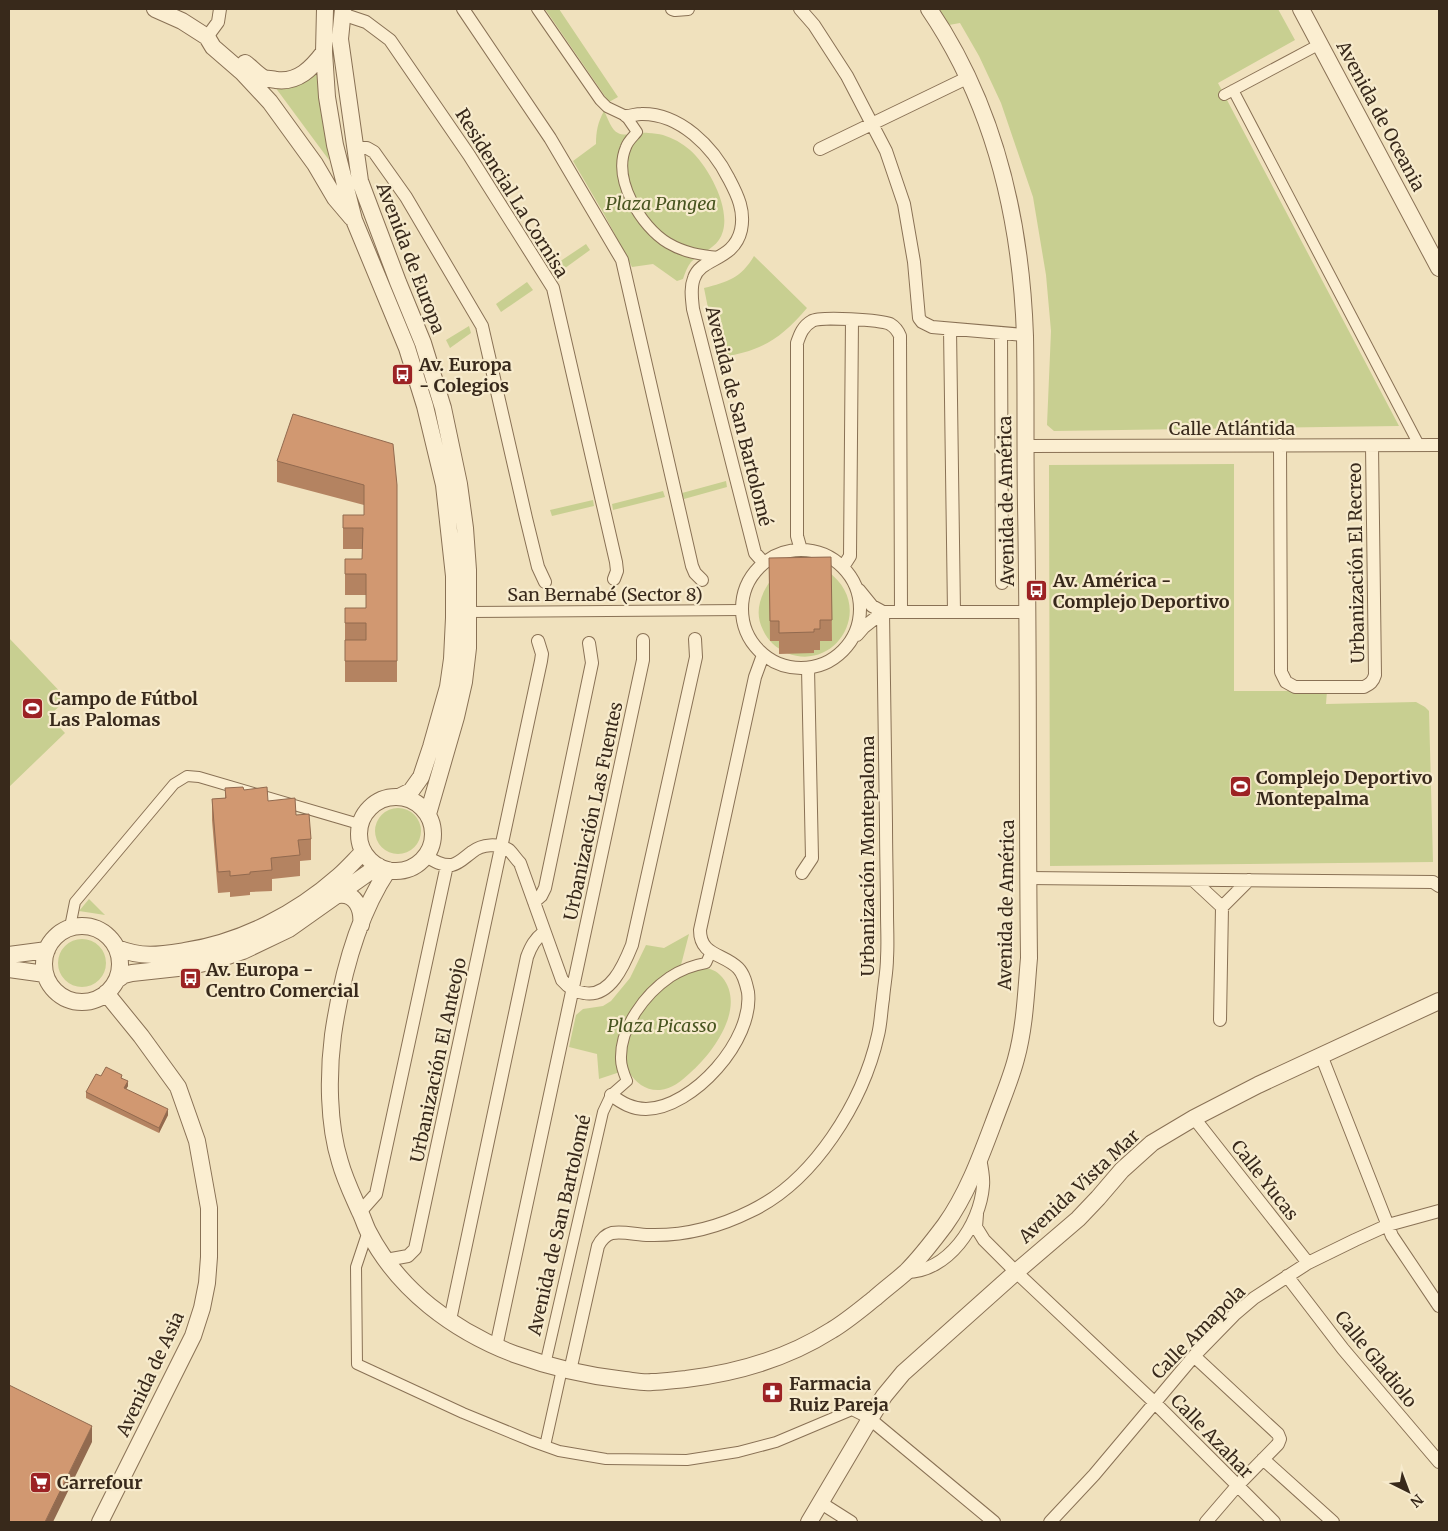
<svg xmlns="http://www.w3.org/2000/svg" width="1448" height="1531" font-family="Merriweather,serif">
<rect width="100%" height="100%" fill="#f0e1bd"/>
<path fill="#c8cf91" d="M545,9H559L618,97L609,102Z
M938,9H1278L1295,40L1218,83L1399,426L1054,431L1047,425L1051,331L1046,275L1033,197L1001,103L979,56L960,23L949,25Z
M317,72L329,160L275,87C292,89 304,83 317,72Z
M604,111C608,118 611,130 618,133C624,137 641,132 648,133C653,133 659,134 663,135C673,138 682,143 690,150C708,166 730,206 723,231C718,249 702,251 691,262C687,267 685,273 683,279L677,281L653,264L632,267L604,214L573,161L596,144C596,131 598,122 604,111Z
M586,244L590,250L561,271L556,264Z
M754,256L807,308C779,341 760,351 718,358L704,288C728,282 741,278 754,256Z
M527,282L533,290L501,312L496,304Z
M469,326L471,333L450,348L446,340Z
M1234,464V691H1327L1326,704L1416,702L1425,707L1429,711L1433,862L1050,866L1049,465Z
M726,481L727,487L684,499L682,493Z
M663,491L665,497L613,510L612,504Z
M593,500L594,506L552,516L550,510Z
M827,571C877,606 836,673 787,653C776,648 768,641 763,630C754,613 760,595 771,580Z
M9,638L67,699L49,716L65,733L9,787Z
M375 831a23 23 0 1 1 46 0a23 23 0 1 1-46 0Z
M89,899L105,915L79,911Z
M689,934L681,965L683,974C697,968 710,964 722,977C747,1007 713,1053 690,1073C681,1081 672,1089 660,1090C646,1091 636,1083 629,1072L617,1073L599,1079L597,1054L569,1047L576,1015L583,1009L603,1006L611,1001L630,978L646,945L664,948Z
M58 963a24 24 0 1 1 48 0a24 24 0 1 1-48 0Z"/>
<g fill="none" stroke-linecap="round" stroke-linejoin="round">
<defs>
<path id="pedestrian" d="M537,9L600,100L607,107L626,116L637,132C633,137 628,141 626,147C612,179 641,227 668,243C685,253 700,255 719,257
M1233,90L1419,445
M1224,95L1320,44
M469,612L742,610
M70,927L75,902L174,784L187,776L199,777L359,824
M368,1231L356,1267L357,1364L463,1413L531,1441L559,1451L606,1459L687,1460L738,1452L776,1442L852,1410L870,1419
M545,1365L603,1112L611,1095L627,1081C624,1074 621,1067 621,1059C620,1027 645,994 670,977C681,970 694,965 706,963L711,952
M545,1446L562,1369"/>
<path id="minor" d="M463,9L550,138L622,260L692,566L695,573L702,580
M672,9L675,10L688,9
M800,9L814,25L847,76L886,151L904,204L914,262L919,318L922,322L932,327L1025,335
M342,14L366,22L390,40L469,155L553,288L616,562L617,571L614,579
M207,37L218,22L220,9
M626,116C631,116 636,114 641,114C680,113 713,147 729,179C738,196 745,211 741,230C734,261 701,257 694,278C690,288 692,299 693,309L755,553L764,563
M354,148H367L374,152L406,197L482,326L526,518L538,567L545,582
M820,149L969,77
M950,329L954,612
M1001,333L1002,583
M1280,445L1281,672L1286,682L1295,687H1364C1370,684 1373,682 1375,675L1372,446
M1025,446L1439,445
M742 609a59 59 0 1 1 118 0a59 59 0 1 1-118 0Z
M801,550L797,536V343C800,334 803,326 812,321C820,316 881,320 890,324C895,327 898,331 900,336L901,612
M843,567L850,556L852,320
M859,590L872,606L883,612H1028
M857,635L864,627L883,612
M426,856C434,861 442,866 452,865C460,863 465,857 472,852C482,844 498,843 509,850C513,854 516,859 520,863L562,980C568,987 574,992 584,993C610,998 624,965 632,945L696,657L695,639
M802,873L812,858L808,668
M1028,878L1433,882L1439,886
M1193,880L1222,907L1249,880
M534,902L541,896L545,888L592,663L589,643
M1220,1020L1222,907
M1321,1055L1392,1236L1439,1306
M611,1095C622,1103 632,1109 646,1109C693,1108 754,1040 748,992C746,983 744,974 738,968C723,953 700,956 700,930L755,677L763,655
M1194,1118L1308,1263
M360,1212L376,1194L447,865
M977,1214L976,1227L984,1240L1016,1272L1154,1402L1274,1522
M386,1260L408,1256L415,1249L541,661L542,654L538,641
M906,1272C948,1272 980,1225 983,1186C984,1177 982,1168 980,1159
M1287,1276L1343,1349L1439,1462
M450,1320L527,957C531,946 535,939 544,932
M496,1347L643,660V640
M1194,1356L1278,1434L1280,1439L1278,1444L1237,1486L1206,1522
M570,1371L598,1246C601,1240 605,1235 612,1233C624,1231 637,1235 649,1235C684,1236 719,1227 751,1211C814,1181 863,1102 878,1035C881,1023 881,1011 883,999C884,985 887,972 887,958C888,943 887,928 887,913C887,884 886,854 886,824C885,753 884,683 883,612
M870,1419L994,1522
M1263,1459L1333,1522
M821,1503L851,1522
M1050,1522L1094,1475L1194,1356L1234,1315L1254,1298L1308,1263L1355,1240L1388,1225L1439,1211"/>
<path id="tertiary" d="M155,9L182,21L207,37L213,47L243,73L270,102L315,164L335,198L352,218
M325,9L324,52L327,97L335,145L354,220L407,348L425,406L444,485L454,576V618L452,659L448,687L431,747L421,777L411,791L401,796
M343,9L340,39L360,181L398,282L423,343L443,408L459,484L465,528L468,570V648L464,682L456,717L428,814
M1301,9L1439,268
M245,63C251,67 257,75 264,78C267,79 272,79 276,80C298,83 312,68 324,52
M359 834a37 37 0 1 1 74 0a37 37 0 1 1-74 0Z
M388,870C356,918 341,980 333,1035C328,1074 328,1124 340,1162C345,1180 353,1196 360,1212C363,1218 365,1225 368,1231C398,1290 454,1331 514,1354C550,1367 587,1376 625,1380C634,1381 643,1383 652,1382C663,1382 675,1380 686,1379C737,1373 788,1358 832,1330C847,1321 861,1309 875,1298C885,1289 896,1281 906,1272C920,1258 933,1241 945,1225C968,1193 982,1153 996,1116C1003,1097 1011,1078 1016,1059C1025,1027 1026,991 1029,958C1027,808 1029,657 1026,506C1025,449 1026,392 1025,336C1021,220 995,106 929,9
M338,895C356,892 363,910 361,925
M44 964a38 38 0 1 1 76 0a38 38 0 1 1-76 0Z
M117,948C142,958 159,955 185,951C242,942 296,914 339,876C347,869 355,860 363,852
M9,955L47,950
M9,969L45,974
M117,980L124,975L132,973L187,967L213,961L243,951L289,929L378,866
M100,1522L193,1336L202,1308L207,1283L209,1257V1208L197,1141L178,1087L141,1036L106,993
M809,1522L870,1419L884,1396L903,1373L1016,1272L1078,1219L1098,1198L1122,1170L1152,1143L1194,1118L1258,1085L1439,1001"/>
</defs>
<use href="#pedestrian" stroke="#897155" stroke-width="12"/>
<use href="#minor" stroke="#897155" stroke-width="14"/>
<use href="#tertiary" stroke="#897155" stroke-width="18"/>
<use href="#pedestrian" stroke="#fbeed1" stroke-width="10"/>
<use href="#minor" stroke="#fbeed1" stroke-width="12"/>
<use href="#tertiary" stroke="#fbeed1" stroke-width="16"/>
</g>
<path fill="#b48361" d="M277,461L397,485V682H345V608H366V595H345V559H362L363,549H343V515H364V505L277,482Z
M831,557L832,641H820V650H814V653L779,654V641H770L769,558Z
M225,788L244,790L296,815L311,839V860L300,861V876L272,879V891L250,892V895L230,897V892L218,893L212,820V799L225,798Z
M101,1076L122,1078L128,1086L126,1089L168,1115L159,1133L86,1098V1092Z"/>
<path fill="#926a4f" d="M128,1081V1086L124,1093V1088Z
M168,1109V1115L159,1133V1128Z
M92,1426V1442L53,1522H45Z"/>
<path fill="#d19871" stroke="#926a4f" d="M293,414L393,444L397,485V661H345V640H366V623H345V608H366V574H345V559H362L363,528H343V515H364V485L277,461Z
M831,557L832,620H820V629H814V632L779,633V621H770L769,558Z
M243,787L244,790L267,787L268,801L295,798L296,815L309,814L311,839L298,840L300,855L271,858L272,870L250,872V874L230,876V871L218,872L212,799L226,798L225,788Z
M106,1067L122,1075L121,1078L128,1081L124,1088L168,1109L159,1128L86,1092L96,1074L101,1076Z
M9,1385L92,1426L45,1522H9Z"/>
<defs>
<symbol id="bus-square" viewBox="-11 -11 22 22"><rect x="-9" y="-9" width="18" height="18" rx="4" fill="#9c2224" stroke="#f7ebcd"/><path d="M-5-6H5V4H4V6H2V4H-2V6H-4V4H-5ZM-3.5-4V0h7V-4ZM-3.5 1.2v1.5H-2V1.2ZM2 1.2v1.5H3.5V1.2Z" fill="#fff"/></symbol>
<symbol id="stadium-square" viewBox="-11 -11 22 22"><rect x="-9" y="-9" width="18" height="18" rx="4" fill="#9c2224" stroke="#f7ebcd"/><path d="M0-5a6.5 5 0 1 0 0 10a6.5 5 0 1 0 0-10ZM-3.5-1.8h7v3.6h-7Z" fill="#fff"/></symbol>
<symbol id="pharmacy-square" viewBox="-11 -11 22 22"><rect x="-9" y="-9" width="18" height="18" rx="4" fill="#9c2224" stroke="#f7ebcd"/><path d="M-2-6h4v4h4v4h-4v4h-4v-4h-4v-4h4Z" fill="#fff"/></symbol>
<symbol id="supermarket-square" viewBox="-11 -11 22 22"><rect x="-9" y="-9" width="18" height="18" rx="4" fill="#9c2224" stroke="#f7ebcd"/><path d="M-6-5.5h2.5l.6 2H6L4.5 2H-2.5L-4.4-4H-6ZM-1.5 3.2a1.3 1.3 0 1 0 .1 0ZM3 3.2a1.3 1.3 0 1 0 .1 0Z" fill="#fff"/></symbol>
</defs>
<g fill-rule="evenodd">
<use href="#bus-square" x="390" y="362" width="25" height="25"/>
<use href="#bus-square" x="1024" y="578" width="25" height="25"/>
<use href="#stadium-square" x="20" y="696" width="25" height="25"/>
<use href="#stadium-square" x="1228" y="774" width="25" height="25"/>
<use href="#bus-square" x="178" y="966" width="25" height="25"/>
<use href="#pharmacy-square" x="760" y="1380" width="25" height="25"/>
<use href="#supermarket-square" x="28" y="1470" width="25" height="25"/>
</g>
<g text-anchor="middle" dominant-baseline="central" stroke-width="4.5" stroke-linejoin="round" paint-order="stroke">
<g font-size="18" fill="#38291b" stroke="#f7ebcd">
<text transform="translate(1381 116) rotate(62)">Avenida de Oceania</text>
<text transform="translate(512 193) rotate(58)">Residencial La Cornisa</text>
<text transform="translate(411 258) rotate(69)">Avenida de Europa</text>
<text transform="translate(739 416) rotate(76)">Avenida de San Bartolomé</text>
<text x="1232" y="428">Calle Atlántida</text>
<text transform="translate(1006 501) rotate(-91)">Avenida de América</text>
<text transform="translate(1356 563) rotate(-91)">Urbanización El Recreo</text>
<text x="605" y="594">San Bernabé (Sector 8)</text>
<text transform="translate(593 811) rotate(-78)">Urbanización Las Fuentes</text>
<text transform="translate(867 856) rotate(-90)">Urbanización Montepaloma</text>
<text transform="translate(1006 905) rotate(-89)">Avenida de América</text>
<text transform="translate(438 1060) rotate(-78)">Urbanización El Anteojo</text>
<text transform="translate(1265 1180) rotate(52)">Calle Yucas</text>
<text transform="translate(1079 1186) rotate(-43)">Avenida Vista Mar</text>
<text transform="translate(559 1225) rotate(-77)">Avenida de San Bartolomé</text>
<text transform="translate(1198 1332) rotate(-45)">Calle Amapola</text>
<text transform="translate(1376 1359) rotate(51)">Calle Gladiolo</text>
<text transform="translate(150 1374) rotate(-65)">Avenida de Asia</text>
<text transform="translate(1212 1436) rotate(46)">Calle Azahar</text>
</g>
<g font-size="18" font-style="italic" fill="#485520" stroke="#f7ebcd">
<text x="661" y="203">Plaza Pangea</text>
<text x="662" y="1025">Plaza Picasso</text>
</g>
<g font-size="18" font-weight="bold" fill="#38291b" stroke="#f7ebcd" text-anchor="start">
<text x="419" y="364">Av. Europa<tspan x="419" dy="21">- Colegios</tspan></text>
<text x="1053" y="580">Av. América -<tspan x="1053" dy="21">Complejo Deportivo</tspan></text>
<text x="49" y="698">Campo de Fútbol<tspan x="49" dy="21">Las Palomas</tspan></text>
<text x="1256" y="777">Complejo Deportivo<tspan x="1256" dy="21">Montepalma</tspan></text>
<text x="206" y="969">Av. Europa -<tspan x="206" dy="21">Centro Comercial</tspan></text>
<text x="789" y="1383">Farmacia<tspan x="789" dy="21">Ruiz Pareja</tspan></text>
<text x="57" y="1482">Carrefour</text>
</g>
</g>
<rect width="1448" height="1531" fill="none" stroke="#38291b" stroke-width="20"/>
<g transform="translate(1408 1491) rotate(138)" stroke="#f7ebcd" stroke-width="4" paint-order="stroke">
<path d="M0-4L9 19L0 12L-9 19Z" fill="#38291b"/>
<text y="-8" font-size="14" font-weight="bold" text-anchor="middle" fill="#38291b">N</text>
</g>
</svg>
